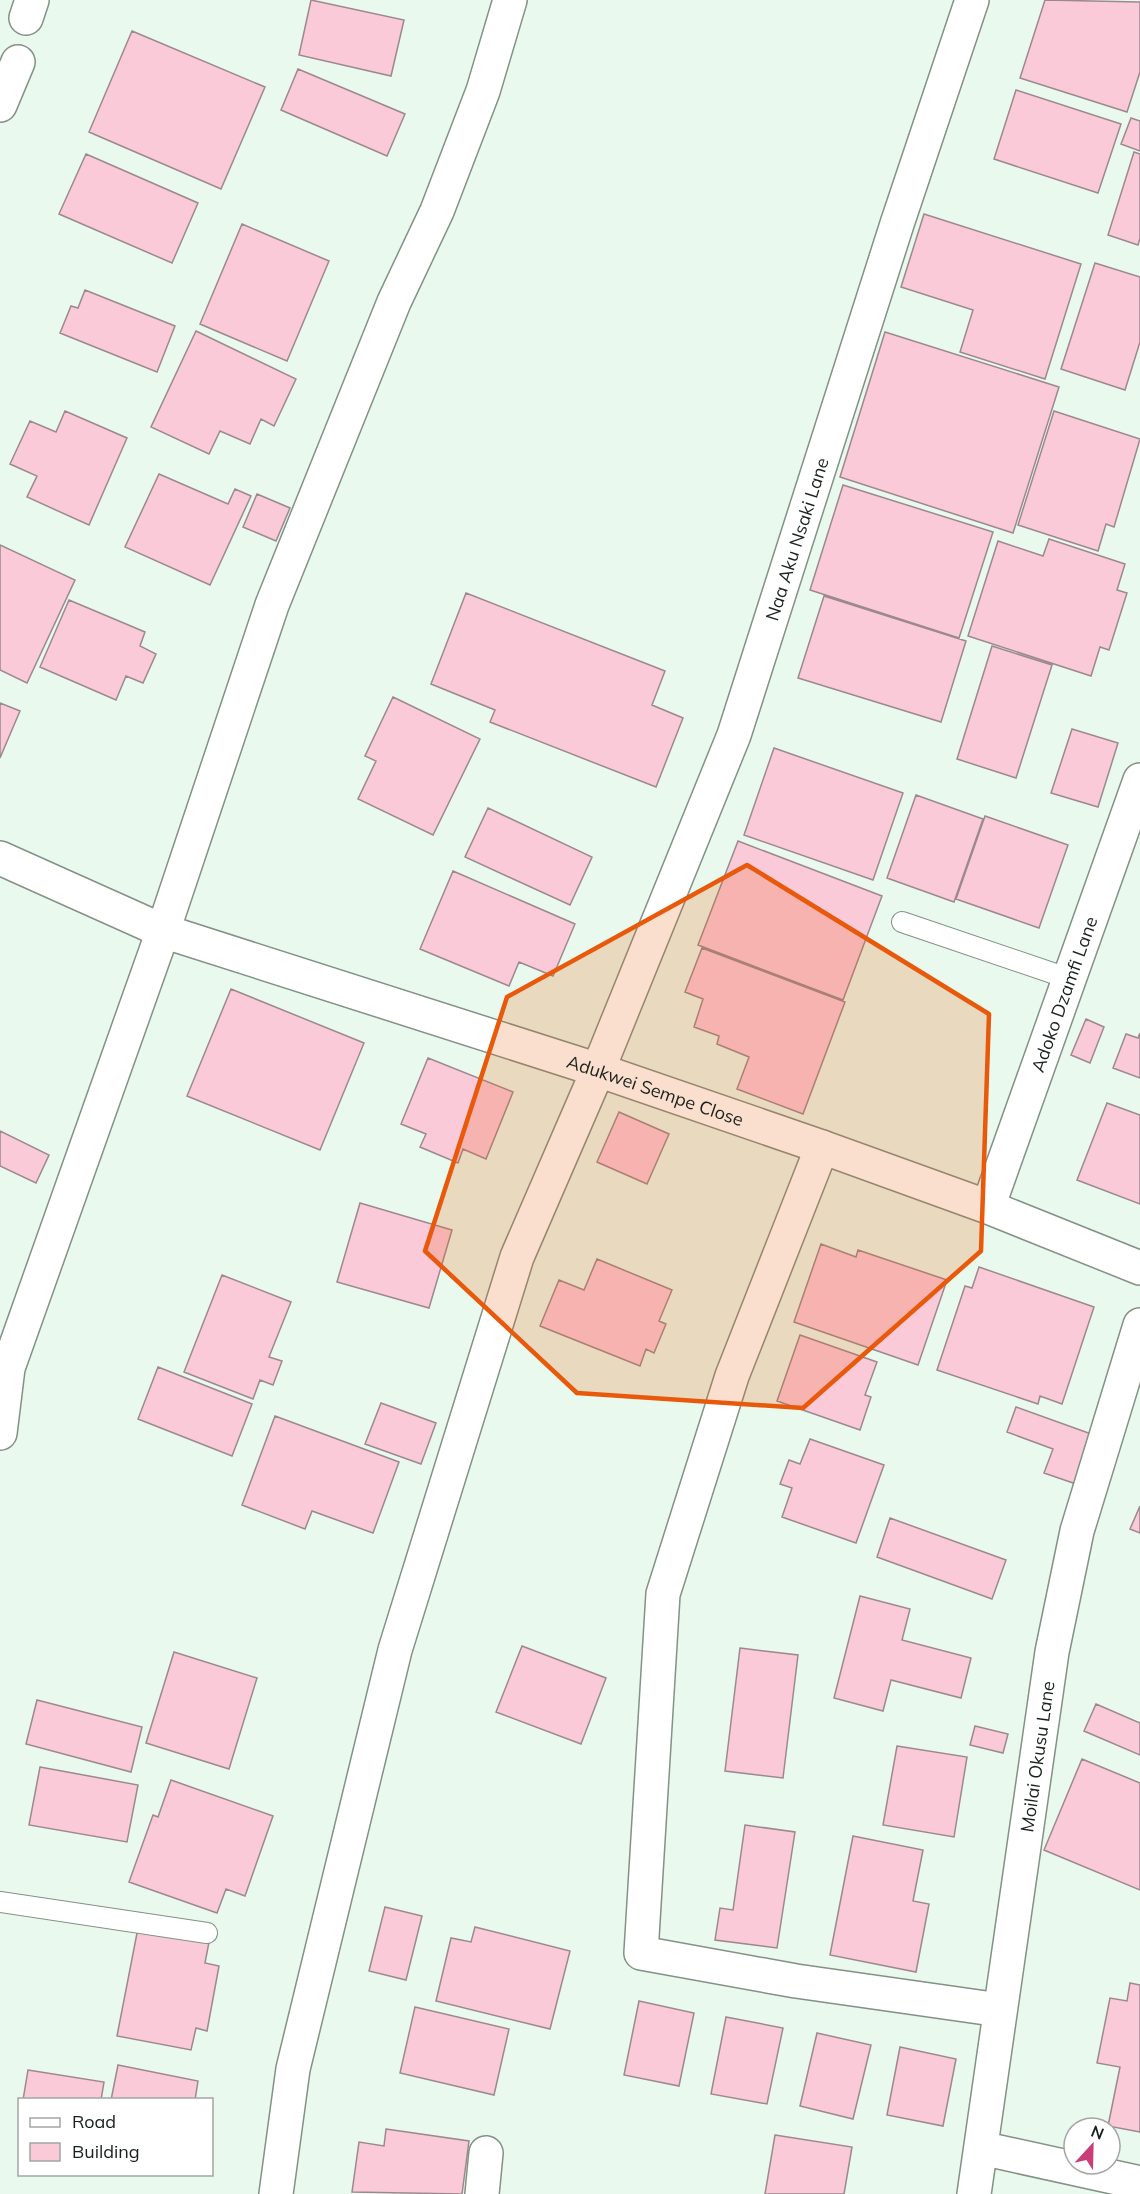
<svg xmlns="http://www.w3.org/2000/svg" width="1140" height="2194" font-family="Mulish,sans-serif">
<rect width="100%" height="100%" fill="#eaf9ed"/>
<path fill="#fbcad9" stroke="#9b898f" stroke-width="1.5" d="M311,0L404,20L391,76L299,55Z
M1045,0L1140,2V72L1127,112L1020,78Z
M132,31L265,87L221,189L89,132Z
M298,69L405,114L387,156L281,110Z
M1016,90L1121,124L1098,193L994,159Z
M1131,118L1140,121V151L1121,144Z
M1134,152L1140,154V238L1138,245L1108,235Z
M86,154L198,203L172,263L59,214Z
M924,214L1081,264L1045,379L960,352L973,310L901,287Z
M242,224L329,261L287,361L200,324Z
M1095,263L1140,277V342L1125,390L1061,369Z
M85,290L175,326L157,372L60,333L71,306L78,308Z
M196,331L296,379L274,426L261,419L250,444L220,431L209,454L151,427Z
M885,332L1059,387L1013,533L840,477Z
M65,411L127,438L89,525L27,497L37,476L10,464L30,421L56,432Z
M1054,411L1140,439L1114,527L1106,524L1098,551L1018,525Z
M159,474L228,504L235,489L251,496L210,585L125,547Z
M843,485L993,532L959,638L810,590Z
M257,494L290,508L276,541L243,527Z
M1049,539L1125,564L1117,590L1127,593L1109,650L1100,647L1091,676L968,636L998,541L1043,556Z
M0,545L75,580L27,683L0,670Z
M466,593L665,671L652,705L683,718L656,787L490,722L495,710L431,684Z
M824,596L966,641L941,722L798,678Z
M69,600L145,632L140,646L156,654L143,683L126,676L116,700L40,667Z
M992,646L1052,665L1016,778L957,759Z
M393,697L480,739L433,835L358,799L376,761L365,756Z
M0,703L20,711L0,758Z
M1072,729L1118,743L1098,807L1051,793Z
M774,748L903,793L873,880L744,835Z
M916,795L983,819L954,902L887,878Z
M488,808L592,857L570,905L465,857Z
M985,816L1068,845L1039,928L956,899Z
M738,841L882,896L843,1000L698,945Z
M453,871L575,924L553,976L519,962L509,986L420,949Z
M702,948L845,1002L803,1114L737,1089L749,1057L717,1044L719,1036L694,1027L703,999L685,992Z
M231,989L364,1043L320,1150L187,1096Z
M1086,1019L1104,1027L1090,1063L1071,1055Z
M1140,1033V1078L1113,1068L1126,1034L1138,1038Z
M428,1058L513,1092L486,1159L463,1149L458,1163L420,1147L426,1134L401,1124Z
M1107,1103L1140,1115V1204L1077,1180Z
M619,1112L669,1134L647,1184L597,1162Z
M0,1131L49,1155L36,1183L0,1166Z
M360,1203L452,1230L429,1308L337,1282Z
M821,1244L856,1257L858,1250L947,1280L918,1365L794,1322Z
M597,1259L672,1290L659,1321L666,1324L654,1353L646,1349L640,1366L540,1326L559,1280L584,1290Z
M979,1267L1094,1307L1062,1404L1040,1396L1038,1404L937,1370L965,1286L972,1288Z
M222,1275L291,1302L269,1357L282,1361L273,1385L260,1380L253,1399L184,1372Z
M800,1335L877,1362L865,1395L871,1397L860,1430L777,1401Z
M158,1367L252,1404L232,1456L138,1419Z
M381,1403L436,1423L421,1464L365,1444Z
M1016,1407L1094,1435L1076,1484L1044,1473L1053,1449L1007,1432Z
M275,1416L399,1462L373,1533L312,1511L305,1529L242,1505Z
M810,1439L884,1465L856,1543L782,1517L792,1488L780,1484L789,1460L800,1464Z
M1140,1506V1533L1130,1529Z
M890,1518L1006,1560L992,1599L877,1557Z
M860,1596L910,1609L902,1640L971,1658L961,1698L891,1680L883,1711L834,1698Z
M522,1646L606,1678L581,1744L496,1712Z
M740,1648L798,1655L783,1778L725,1771Z
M174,1652L257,1678L229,1769L146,1743Z
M37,1700L142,1727L131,1772L26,1744Z
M1096,1704L1140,1723V1755L1084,1731Z
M975,1726L1008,1734L1003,1753L970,1745Z
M897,1746L967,1757L954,1837L883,1825Z
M1082,1759L1140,1783V1890L1044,1850Z
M40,1767L138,1785L127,1842L29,1825Z
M171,1780L273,1816L245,1896L226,1889L217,1913L129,1882L153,1815L158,1817Z
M745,1825L795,1832L777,1948L715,1940L720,1908L733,1910Z
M853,1836L923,1850L913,1901L929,1904L916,1972L830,1955Z
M385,1907L422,1916L406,1980L369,1971Z
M475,1927L570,1951L550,2029L436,2001L451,1938L471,1942Z
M138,1928L209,1942L205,1963L219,1966L207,2031L196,2028L191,2050L117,2036Z
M1130,1983L1140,1985V2132L1108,2126L1120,2067L1097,2063L1110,1998L1127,2001Z
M639,2001L694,2013L679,2086L624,2075Z
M415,2007L509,2029L494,2095L400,2073Z
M726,2017L783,2028L767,2104L711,2094Z
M817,2033L871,2045L853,2119L800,2106Z
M900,2047L956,2059L943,2126L887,2115Z
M118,2065L198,2081L195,2100H111Z
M28,2070L104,2082L101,2100H23Z
M386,2129L469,2141L462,2194L352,2192L359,2142L384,2146Z
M775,2135L852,2147L844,2194H765Z"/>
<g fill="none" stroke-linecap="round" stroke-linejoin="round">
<defs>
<path id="lane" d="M902,922L1070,979
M0,1902L207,1933"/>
<g id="street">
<path d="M26,18L32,0"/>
<path d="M0,105L18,62"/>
<path id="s1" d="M0,858L163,931L598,1070L822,1147L988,1207L1140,1268"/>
<path d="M822,1147L732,1376L663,1594L641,1953L796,1981L1000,2010"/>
<path id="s2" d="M988,1207L1140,780"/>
<path d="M0,1433L8,1368L163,931L272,605L394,302L437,211L483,91L510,0"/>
<path d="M981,2148L1140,2183"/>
<path id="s3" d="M276,2194L293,2069L395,1650L517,1257L598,1070L734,735L897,224L972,0"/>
<path d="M482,2194L486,2153"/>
<path id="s4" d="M974,2194L1052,1652L1077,1531L1140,1325"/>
</g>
</defs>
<use href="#lane" stroke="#839186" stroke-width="22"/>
<use href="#street" stroke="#839186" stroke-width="36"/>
<use href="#lane" stroke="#fff" stroke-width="20"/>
<use href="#street" stroke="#fff" stroke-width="33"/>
</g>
<path fill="#e8590c" fill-opacity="0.2" stroke="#e8590c" stroke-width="4.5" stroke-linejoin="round" d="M747,865L989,1014L981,1251L803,1408L577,1393L425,1251L507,997Z"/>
<g text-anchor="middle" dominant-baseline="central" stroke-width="4.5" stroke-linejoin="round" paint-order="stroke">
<g font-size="18" fill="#1a201c" stroke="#fff">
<text stroke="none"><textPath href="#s3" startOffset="1740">Naa Aku Nsaki Lane</textPath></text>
<text stroke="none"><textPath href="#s2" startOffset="226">Adoko Dzamfi Lane</textPath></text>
<text stroke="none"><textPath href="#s1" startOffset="696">Adukwei Sempe Close</textPath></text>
<text stroke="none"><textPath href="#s4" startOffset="442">Moilai Okusu Lane</textPath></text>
</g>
</g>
<rect x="18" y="2098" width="195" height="78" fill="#ffffff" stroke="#a3a6a4" stroke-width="1.5"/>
<rect x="30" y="2118" width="30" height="9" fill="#ffffff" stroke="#a3a6a4" stroke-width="1.5"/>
<text x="72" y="2128" font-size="18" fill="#1a201c">Road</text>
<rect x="30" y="2143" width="30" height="18" fill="#fbcad9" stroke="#a3a6a4" stroke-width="1.5"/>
<text x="72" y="2158" font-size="18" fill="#1a201c">Building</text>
<g transform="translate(1092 2146) rotate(22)"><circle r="28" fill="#ffffff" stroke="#a3a6a4" stroke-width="1.5"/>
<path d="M0-4.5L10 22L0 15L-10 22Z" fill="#c83f78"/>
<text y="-9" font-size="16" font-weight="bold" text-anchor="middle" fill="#1a201c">N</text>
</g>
</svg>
